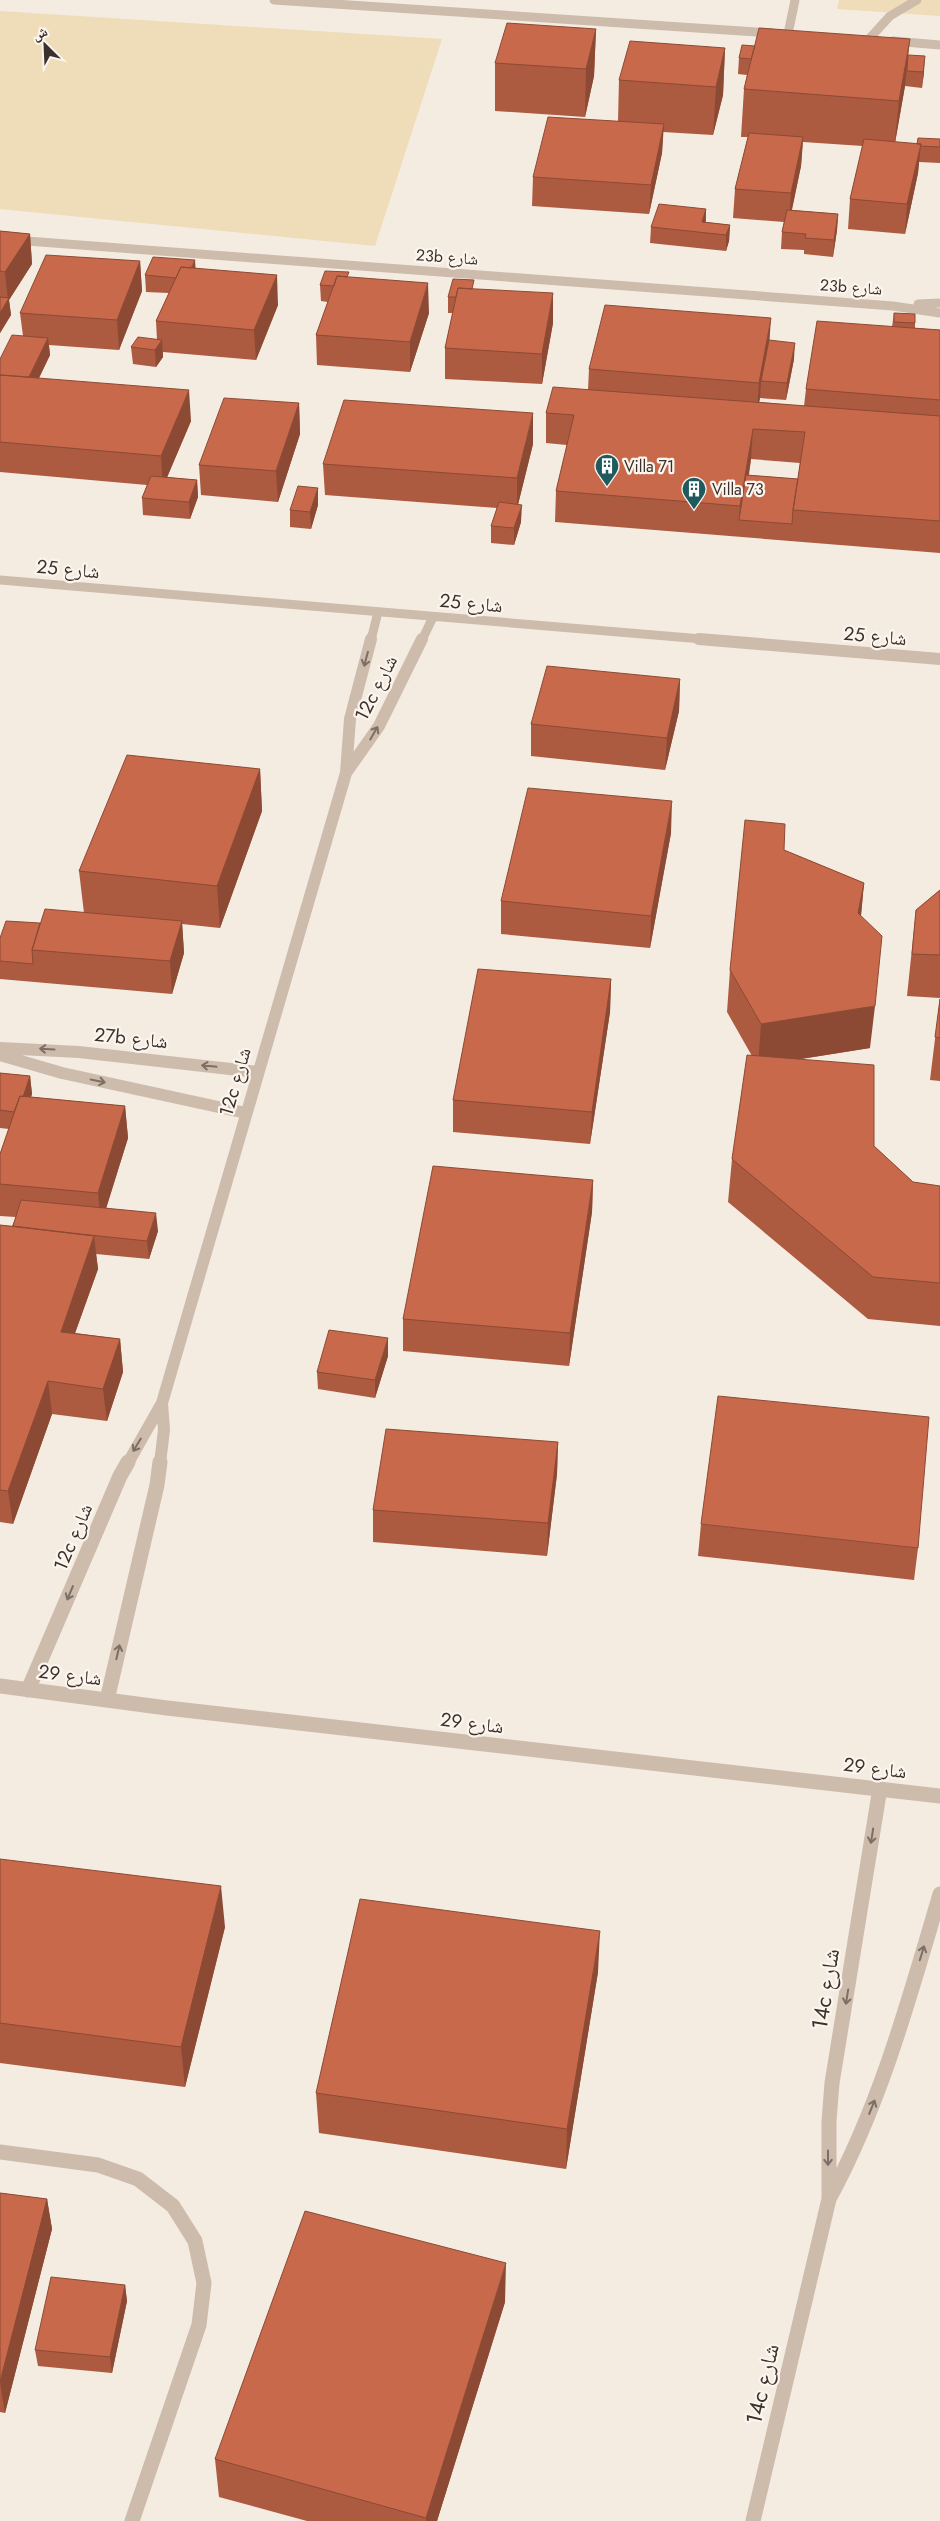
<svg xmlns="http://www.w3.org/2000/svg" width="940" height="2521" font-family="Jost,'Noto Naskh Arabic',sans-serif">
<rect width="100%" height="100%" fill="#f4ebe1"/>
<path fill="#efdcb8" d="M839,0H940V16L837,9Z
M0,11L442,39L375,246L0,209Z"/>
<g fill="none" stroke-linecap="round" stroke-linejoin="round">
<path stroke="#cdbbac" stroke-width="9" d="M274,0L773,33
M788,34L795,0
M869,39L890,16L917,0
M893,41L940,45
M0,239L893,306L940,313
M918,304L940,303
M0,580L714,640
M371,640L378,612
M422,640L433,617"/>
<path stroke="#cdbbac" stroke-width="12" d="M699,639L940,659
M346,773L379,726L422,639
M0,1048L79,1052L257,1072
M0,1055L62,1073L246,1113
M128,1463L162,1403L346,773L350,719L371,639
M160,1463L164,1430L162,1403"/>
<path stroke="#cdbbac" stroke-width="15" d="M0,1686L167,1708L940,1796
M28,1690L120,1476L128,1462
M107,1700L157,1485L160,1462
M0,2152L98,2165L138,2179L173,2206L195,2241L204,2283L199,2325L132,2521
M829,2199C881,2103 909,1999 940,1894
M753,2521L829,2199V2121L832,2083L880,1788"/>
</g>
<path fill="#ac5a40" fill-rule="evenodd" d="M596,29L594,76L585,117L495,111V63Z
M725,48L723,95L713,135L663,132L662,153L649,214L532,206L533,177L618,121L619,80Z
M908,55L924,72L922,88L905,86L895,142L917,144L940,139V163L919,162L918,173L905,234L848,229L850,199L863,146L803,142L801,166L792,210L838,214L837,230L833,257L804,254V250L781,249L782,232L784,222L733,218L735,189L748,137H741L744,89L747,75L738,74L739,58Z
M706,209V222L730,225L729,241L726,251L650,243L651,227Z
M0,231L30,234L32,264L9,300L11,315L0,333Z
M140,261L142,291L119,350L49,345L50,355L39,378L191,421L167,477L197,480L198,497L190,519L143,515L142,498L147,485L0,472V359L23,336L20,313Z
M195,268L278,305L256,360L163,352V357L156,367L133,364L131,347L157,340L156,321L169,293L146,292L145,275Z
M349,277L429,313L410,372L317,365L316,335L328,302L321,301L320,285Z
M474,289L553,323L542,384L445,379V348L453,313H448V297Z
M894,313L915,323V328L940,330V553L555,522L556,491L567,445L546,443V413L588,390L589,369L770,341L794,359L786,400L760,398L759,402L804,406L806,389L892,327ZM751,459L800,463L798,479L749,475Z
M299,403L300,434L278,502L201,495L199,465Z
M533,444L518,504L521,522L514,545L491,543V526L497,508L325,495L323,464Z
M318,488V505L311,529L290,527V510Z
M680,679L679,711L665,770L531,756V724Z
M260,769L262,811L220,928L182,924L184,953L172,994L0,979V938L40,923L84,913L79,871Z
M671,833L650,948L501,934V901Z
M784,850L864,883L861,916L870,1048L800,1059L874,1146L913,1182L940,1186V1326L868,1319L728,1202L732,1159L752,1056L727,1012L730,970Z
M940,890V1081L930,1080L940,998L907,996L916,910Z
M611,980L610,1012L590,1144L453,1132V1100Z
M0,1073L30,1076L32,1094L31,1097L125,1106L128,1138L106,1208L158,1231L149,1259L96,1254L98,1269L75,1333L120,1339L123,1372L107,1421L52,1414L13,1524L0,1522V1225L12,1226L16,1217L0,1216V1154L9,1129L0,1128Z
M593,1180L592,1212L569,1366L403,1351V1319Z
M388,1356L375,1398L318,1389L317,1372Z
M558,1442L557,1474L547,1556L373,1542V1510Z
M701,1524L918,1548L914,1580L698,1556Z
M0,1859L225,1927L185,2087L0,2063Z
M598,1972L566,2169L319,2133L316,2093Z
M0,2193L47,2199L52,2229L5,2413L0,2412Z
M125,2285L127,2301L112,2373L38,2366L35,2350Z
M505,2302L437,2521H307L219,2497L215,2459Z"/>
<path fill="#8c4a34" d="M596,29L594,76L585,117L586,69Z
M910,39L905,86L894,149L899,101Z
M725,48L723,95L713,135L716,87Z
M925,56L924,72L922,88L923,72Z
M664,124L662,153L649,214L651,185Z
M803,137L801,166L789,222L791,193Z
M921,144L918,173L905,234L907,204Z
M706,209L705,225L702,222Z
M838,214L837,230L833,257L834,240Z
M730,225L729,241L726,251V235Z
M30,234L32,264L9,300L11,315L0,333V313L8,300L5,272Z
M195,260L196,276L187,278Z
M140,261L142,291L119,350L117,320Z
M277,275L278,305L256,360L254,330Z
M428,283L429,313L410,372V342Z
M553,293V323L542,384V354Z
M771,318L769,348L761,381L760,398L757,413L759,383Z
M48,338L50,355L25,407L23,390Z
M162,340L163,357L156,367L155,350Z
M795,343L794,359L786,400L787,383Z
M189,390L191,421L163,487L161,456Z
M299,403L300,434L278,502L276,471Z
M533,413V444L517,509V478Z
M753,429L751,459L741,520H739L740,506Z
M197,480L198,497L190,519L189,502Z
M318,488V505L311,529L310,512Z
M522,505L521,522L514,545V528Z
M680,679L679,711L665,770L667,738Z
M260,769L262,811L220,928L217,886Z
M672,801L671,833L650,948L651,916Z
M864,883L860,925L858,913Z
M182,921L184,953L172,994L170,961Z
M611,979L610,1012L590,1144L592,1112Z
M875,1006L870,1048L758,1066L761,1024Z
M30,1076L32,1094L20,1130L18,1112Z
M125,1106L128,1138L101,1225L98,1193Z
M593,1180L592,1212L569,1366L570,1333Z
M156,1213L158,1231L149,1259L147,1241Z
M94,1236L98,1269L64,1364L61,1332Z
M388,1338V1356L375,1398V1380Z
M120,1339L123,1372L107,1421L103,1389Z
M48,1381L52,1414L13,1524L8,1491Z
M558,1442L557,1474L547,1556L548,1523Z
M221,1886L225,1927L185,2087L181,2047Z
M600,1931L598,1972L566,2169L567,2129Z
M47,2199L52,2229L5,2413L0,2382Z
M506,2263L505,2302L437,2521H426V2518Z
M125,2285L127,2301L112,2373L110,2357Z"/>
<path fill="#c8694b" stroke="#8c4a34" d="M507,23L596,29L586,69L495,63Z
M759,28L910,39L899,101L744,89Z
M630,41L725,48L716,87L619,80Z
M742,45L755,46L751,59L739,58Z
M908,55L925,56L923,72L907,71Z
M548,117L664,124L651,185L533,177Z
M749,133L803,137L791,193L735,189Z
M918,138L940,139V147L920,146L921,144H917Z
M864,139L921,144L907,204L850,199Z
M659,204L706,209L702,222L730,225L726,235L651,227Z
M787,210L838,214L834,240L805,238L806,234L782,232Z
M0,231L30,234L5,272L0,271Z
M46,255L140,261L117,320L20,313Z
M153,257L195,260L191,268L181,267L176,278L145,275Z
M181,267L277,275L254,330L156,321Z
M325,271L349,272L347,277L337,276L334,286L320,285Z
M337,276L428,283L410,342L316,335Z
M453,279L474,280L472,289L458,288L456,297H448Z
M458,288L553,293L542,354L445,348Z
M0,297L9,298L0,313Z
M605,305L771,318L759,383L589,369Z
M894,313L915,314V323L894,322Z
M817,321L940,330V400L806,389Z
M12,335L48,338L29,377L0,375V376V359Z
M138,337L162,340L155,350L131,347Z
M769,340L795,343L787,383L761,381Z
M0,375L189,390L161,456L0,442Z
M553,387L940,416V521L793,510L805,432L753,429L740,506L556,491L574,415L546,413Z
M224,398L299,403L276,471L199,465Z
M344,400L533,413L517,478L323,464Z
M746,475L798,479L793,510L792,524L739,520Z
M151,476L197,480L189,502L142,498Z
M298,486L318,488L310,512L290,510Z
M499,502L522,505L514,528L491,526Z
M547,666L680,679L667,738L531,724Z
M127,755L260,769L217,886L79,871Z
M528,788L672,801L651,916L501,901Z
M745,820L785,824L784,850L864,883L858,913L882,936L875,1006L761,1024L730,970Z
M940,890V955L912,954L916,910Z
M45,909L182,921L170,961L32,950Z
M6,921L40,923L32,950L33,964L0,961V938Z
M478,969L611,979L592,1112L453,1100Z
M940,999V1038L935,1037Z
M747,1055L874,1065V1146L913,1182L940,1186V1283L873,1277L732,1159Z
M0,1073L30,1076L23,1097L20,1096L14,1112L0,1110Z
M20,1096L125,1106L98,1193L0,1184V1154Z
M433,1166L593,1180L570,1333L403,1319Z
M21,1200L156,1213L147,1241L80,1234L13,1226Z
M0,1225L94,1236L61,1332L120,1339L103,1389L48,1381L8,1491L0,1490Z
M329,1330L388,1338L375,1380L317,1372Z
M718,1396L929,1417L918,1548L701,1524Z
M386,1429L558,1442L548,1523L373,1510Z
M0,1859L221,1886L181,2047L0,2023Z
M360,1899L600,1931L567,2129L316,2093Z
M0,2193L47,2199L0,2382Z
M305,2211L506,2263L426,2518L215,2459Z
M51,2277L125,2285L110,2357L35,2350Z"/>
<defs><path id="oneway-shaft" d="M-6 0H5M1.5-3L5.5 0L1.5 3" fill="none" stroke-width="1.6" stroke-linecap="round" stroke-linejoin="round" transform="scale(1.25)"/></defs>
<g stroke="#7d6f65">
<use href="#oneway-shaft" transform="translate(366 659) rotate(105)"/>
<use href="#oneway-shaft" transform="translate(374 733) rotate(-60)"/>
<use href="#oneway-shaft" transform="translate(47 1049) rotate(-177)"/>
<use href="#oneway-shaft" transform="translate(209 1066) rotate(-174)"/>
<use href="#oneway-shaft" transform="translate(98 1081) rotate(12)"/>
<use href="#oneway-shaft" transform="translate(137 1445) rotate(121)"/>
<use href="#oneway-shaft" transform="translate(70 1593) rotate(113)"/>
<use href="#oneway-shaft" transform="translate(118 1652) rotate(-77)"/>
<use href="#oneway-shaft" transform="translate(872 1836) rotate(99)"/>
<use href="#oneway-shaft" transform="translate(922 1953) rotate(-73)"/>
<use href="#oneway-shaft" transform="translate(847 1997) rotate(99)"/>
<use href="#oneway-shaft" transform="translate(872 2107) rotate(-68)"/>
<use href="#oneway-shaft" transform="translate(828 2158) rotate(90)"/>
</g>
<defs>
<symbol id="building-pin" viewBox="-11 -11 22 30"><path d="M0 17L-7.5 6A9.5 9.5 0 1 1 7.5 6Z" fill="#1f5a5e" stroke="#fbf5ee"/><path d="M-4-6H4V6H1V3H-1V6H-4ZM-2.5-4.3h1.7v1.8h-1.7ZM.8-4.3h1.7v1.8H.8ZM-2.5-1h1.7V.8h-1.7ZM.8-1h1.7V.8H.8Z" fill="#fff"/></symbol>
</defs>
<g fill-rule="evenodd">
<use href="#building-pin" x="593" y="452" width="28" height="38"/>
<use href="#building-pin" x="680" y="475" width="28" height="38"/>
</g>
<g text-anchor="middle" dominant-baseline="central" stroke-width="4.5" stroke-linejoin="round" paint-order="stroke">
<g font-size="16" fill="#3b302b" stroke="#fbf5ee">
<text transform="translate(447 257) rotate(4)">23b شارع</text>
<text transform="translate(851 287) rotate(4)">23b شارع</text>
</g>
<g font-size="16" fill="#3b302b" stroke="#fbf5ee" text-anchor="start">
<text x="624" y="466">Villa 71</text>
<text x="712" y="489">Villa 73</text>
</g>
<g font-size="19" fill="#3b302b" stroke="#fbf5ee">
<text transform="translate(68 569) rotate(5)">شارع 25</text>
<text transform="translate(471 603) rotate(5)">شارع 25</text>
<text transform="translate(875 636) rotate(5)">شارع 25</text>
<text transform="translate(376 688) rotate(-63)">12c شارع</text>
<text transform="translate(131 1038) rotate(6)">27b شارع</text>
<text transform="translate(235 1082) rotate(-74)">12c شارع</text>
<text transform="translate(73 1537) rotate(-67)">12c شارع</text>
<text transform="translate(70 1675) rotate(7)">شارع 29</text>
<text transform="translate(472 1723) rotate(7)">شارع 29</text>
<text transform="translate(875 1768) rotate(7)">شارع 29</text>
</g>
<g font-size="22" fill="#3b302b" stroke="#fbf5ee">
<text transform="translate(825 1989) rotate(-81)">14c شارع</text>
<text transform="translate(762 2384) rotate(-77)">14c شارع</text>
</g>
</g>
<g transform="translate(45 45) rotate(336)" stroke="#fbf5ee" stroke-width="4" paint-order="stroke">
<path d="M0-4L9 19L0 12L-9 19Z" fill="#3b302b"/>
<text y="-8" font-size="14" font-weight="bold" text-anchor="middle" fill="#3b302b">ش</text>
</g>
</svg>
